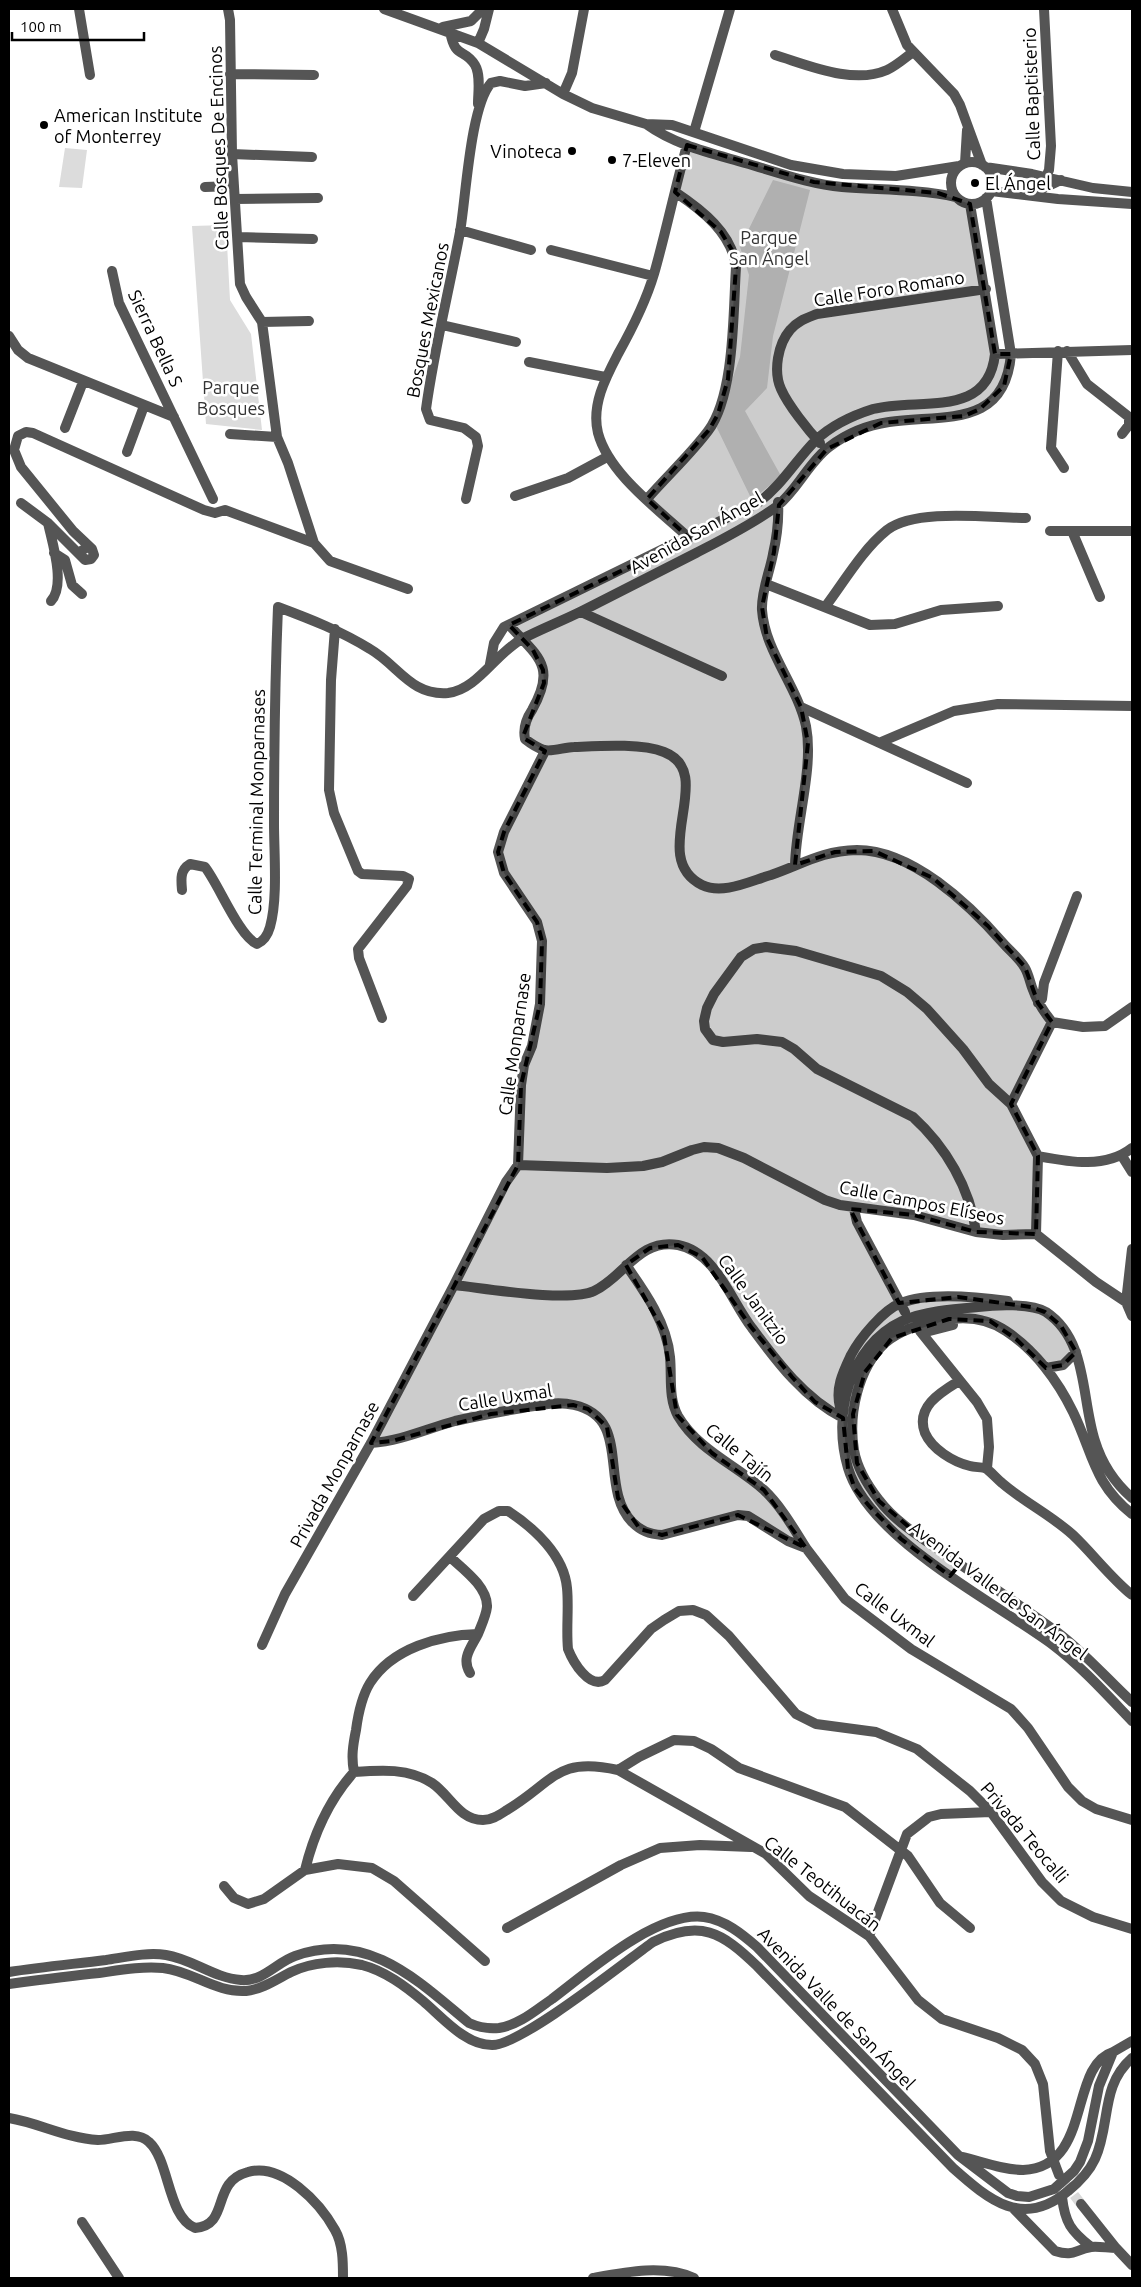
<svg xmlns="http://www.w3.org/2000/svg" width="1141" height="2287" font-family="Ubuntu,sans-serif">
<rect width="100%" height="100%" fill="#fff"/>
<path fill="#dcdcdc" d="M65,148L87,150L82,188L59,187Z
M773,180L810,190L773,336L767,388L745,411L781,476L752,500L716,426L740,357L749,275L740,247Z
M226,225L230,300L251,334L262,430L206,424L192,226Z"/>
<g fill="none" stroke-linecap="round" stroke-linejoin="round">
<path stroke="#d9d9d9" stroke-width="10" stroke-dasharray="10 5" stroke-linecap="butt" d="M1065,2183L1081,2204"/>
<path stroke="#555" stroke-width="10" d="M79,9L90,75
M228,9L230,20L232,154L240,284L246,297L262,322L277,437L288,463L314,543
M384,9L478,43L563,94L592,108L646,124L672,125L791,165L843,174L896,176L959,166
M892,9L907,45L954,94L960,105L982,165
M1044,9L1051,146L1049,170L1046,177
M443,27L471,21L483,9
M450,31C455,60 464,47 475,65C481,75 478,92 478,104
M478,43L484,29L489,9
M775,55C808,65 853,85 887,70C896,66 905,58 913,52
M230,74L314,75
M563,94L572,73L584,9
M646,124C675,145 711,153 745,163C777,172 809,184 842,187C880,190 918,189 956,197
M694,132L730,9
M687,145C675,188 666,232 654,274C646,301 632,329 618,354C606,377 591,405 598,433C609,474 658,509 689,538
M232,154L312,157
M951 183a21 21 0 1 1 42 0a21 21 0 1 1-42 0Z
M965,163L967,130
M985,167L1032,174L1093,188L1132,192
M205,187L234,186
M991,191L1058,199L1132,204
M1029,195L1061,180
M235,199L318,198
M460,230L531,250
M238,237L313,239
M551,250L653,276
M112,271L119,303L213,499
M262,322L309,321
M442,325L516,342
M9,336L18,350L28,358L174,417
M1058,351L1051,448L1064,468
M1067,351L1087,384L1129,417V425L1122,434
M995,354L1132,350
M529,362L605,377
M65,428L83,382
M230,434L277,437
M820,443C808,430 788,405 781,389C773,371 778,344 790,330C797,321 807,318 817,314L986,289
M127,452L144,406
M515,496L568,478L607,457
M466,499L478,446L476,437L464,428L430,420L426,409C434,350 449,291 460,232C466,198 470,107 491,83L500,81L525,86L546,83
M647,499C667,476 690,455 708,431C735,395 733,312 736,267C732,233 702,210 675,192
M778,502C779,519 777,537 773,554C770,571 761,592 762,610C765,652 797,685 806,726C814,768 796,821 795,865
M21,503L48,523L81,556
M48,523C52,542 66,585 51,601
M1050,531H1132
M1072,531L1100,597
M88,547L81,551V556L85,560L91,559L94,555L92,549L73,531L21,467L14,450L18,436L26,432L33,433L204,510L215,513L225,510L314,543L330,561L408,589
M54,553L65,560L72,585L82,594
M766,584L870,625L895,624L941,610L998,606
M825,607C844,582 862,550 887,530C916,508 990,518 1026,518
M581,612L722,676
M509,625C538,657 557,666 532,710C526,719 523,729 525,739C530,743 538,748 544,750C553,752 565,747 574,747C599,746 641,743 664,752C719,773 646,857 702,885C723,895 750,881 771,875C803,864 821,851 857,850C912,850 969,904 1003,943C1010,951 1020,959 1025,968C1029,975 1030,983 1033,990C1037,1002 1044,1012 1052,1022L1083,1027L1105,1026L1132,1007
M335,629L331,680L329,790L334,813L358,871L362,874L403,876L409,879L407,886L358,949L359,958L382,1018
M490,664L494,643L504,627L759,502C782,485 796,460 816,440C831,426 854,415 873,409C918,397 988,420 995,354L970,204
M801,707L967,783
M881,742L954,711L998,704L1132,706
M182,890C181,879 180,870 190,864L205,867C219,885 239,936 257,944C264,941 268,934 270,927C278,899 274,853 274,824C274,752 275,679 278,607C310,619 341,631 370,649C398,665 411,696 448,693C477,690 496,653 522,639C541,629 562,621 582,611C620,592 658,572 696,553C723,539 751,525 776,507C797,491 808,463 829,447C846,434 868,425 889,422C943,414 1005,429 1011,354L986,198
M1038,1003L1042,999L1044,983L1077,896
M1011,1104L1052,1022
M1038,1156C1070,1162 1105,1169 1132,1148
M1122,1156L1132,1172
M518,1165L607,1168L643,1166L662,1162L692,1150L704,1147L718,1148L744,1158L825,1200L840,1205L914,1215L976,1232L1003,1235L1036,1234
M854,1209L857,1222L905,1312
M976,1232C970,1188 946,1147 913,1117L817,1069L794,1049L782,1042L757,1039L723,1042L713,1040L705,1029L704,1021L707,1008L714,994L741,957L754,949L766,947L796,951L881,976L907,992L927,1009L963,1049L989,1084L1011,1104L1038,1156L1036,1234L1096,1282L1126,1302L1132,1316
M626,1265C645,1292 667,1323 670,1357C672,1376 668,1398 678,1416C698,1450 736,1465 764,1490C781,1506 794,1529 806,1548
M454,1285C484,1288 569,1303 594,1291C624,1277 639,1238 678,1245C716,1252 731,1301 752,1328C777,1362 805,1399 843,1418
M1126,1302L1132,1249
M920,1331L977,1402L987,1419L989,1447L987,1468
M922,1333L953,1325
M1046,1368L1063,1365L1076,1352
M959,1381C941,1392 915,1407 925,1433C932,1449 953,1462 970,1466C976,1468 984,1466 988,1470C993,1474 997,1479 1002,1483C1024,1502 1051,1515 1073,1535C1093,1554 1110,1577 1132,1595
M840,1407C835,1388 843,1372 851,1355C860,1338 883,1310 901,1303C928,1292 979,1297 1008,1301
M371,1443C401,1441 426,1429 455,1421C477,1416 499,1412 522,1408C539,1405 557,1401 574,1405C633,1418 598,1486 632,1522C641,1531 649,1534 662,1535L738,1515L748,1516L788,1541L806,1548L845,1599L911,1649L1011,1709L1028,1728L1068,1787L1082,1801L1096,1809L1132,1820
M1132,1498C1115,1483 1102,1464 1095,1441C1081,1398 1088,1340 1046,1312C1031,1303 995,1305 978,1307C953,1309 925,1311 902,1321C849,1346 832,1415 848,1468C869,1539 995,1602 1053,1645C1082,1667 1107,1695 1132,1721
M1132,1514C1093,1483 1093,1453 1073,1412C1058,1381 1035,1350 1006,1331C987,1318 966,1316 944,1320C924,1323 901,1329 885,1343C858,1368 848,1415 854,1450C857,1467 868,1486 879,1500C896,1523 925,1540 948,1556C984,1581 1021,1606 1057,1632C1084,1652 1107,1679 1132,1702
M413,1596L484,1519L499,1511H508C534,1528 564,1555 567,1588C569,1608 566,1629 568,1649C573,1662 589,1689 605,1680L651,1629L664,1620L679,1611L693,1610L706,1615L729,1636L796,1714L816,1724L876,1732L917,1749L970,1791L991,1812L1042,1882L1061,1901L1093,1917L1132,1929
M262,1645L285,1594L371,1443L454,1285L506,1182L518,1165L521,1085L524,1065L532,1046L540,1004L542,941L537,922L504,873L498,852L504,832L545,751
M470,1673C461,1658 471,1648 478,1634
M618,1770L639,1757L674,1740L694,1741L711,1749L739,1768L845,1807L908,1856L940,1903L970,1928
M354,1772C381,1770 409,1768 432,1783C450,1795 459,1820 483,1820C492,1820 499,1815 507,1810C554,1782 556,1756 618,1770L766,1854L809,1896L869,1936L918,2000L942,2019L998,2038L1022,2050L1035,2064L1043,2084L1050,2151L1059,2175
M305,1870C314,1833 329,1800 354,1772C351,1757 353,1745 356,1730C358,1715 362,1696 370,1683C392,1648 440,1635 478,1634C481,1626 486,1616 487,1607C488,1587 463,1569 450,1557
M224,1886L234,1898L248,1904L264,1899L305,1870L338,1864L372,1868L394,1881L485,1961
M507,1928L621,1865L660,1848L700,1845L751,1847
M869,1936L907,1834L929,1817L941,1814L991,1812
M9,1972C41,1967 74,1964 106,1960C126,1957 147,1952 166,1955C192,1959 214,1978 241,1980C263,1982 277,1962 295,1956C368,1930 418,1981 469,2023C478,2027 489,2029 499,2028C519,2025 536,2010 552,1999C589,1971 657,1911 704,1917C725,1920 742,1934 757,1947L958,2155L1008,2193L1017,2196L1029,2197L1054,2189L1074,2171L1080,2162L1088,2141L1099,2086L1113,2052L1132,2041
M9,1984C39,1980 69,1976 99,1973C120,1970 142,1966 163,1968C192,1971 216,1993 246,1991C263,1989 277,1979 291,1972C312,1962 339,1960 362,1965C385,1971 405,1986 423,2001C442,2017 465,2045 492,2045C520,2046 625,1962 653,1942C700,1919 722,1932 757,1966L953,2168C989,2200 1023,2229 1068,2191C1078,2183 1089,2172 1095,2159C1111,2124 1100,2086 1132,2058
M9,2118C39,2123 66,2138 98,2140C114,2140 136,2129 149,2142C170,2161 167,2216 195,2228C231,2225 210,2182 248,2172C282,2162 320,2203 335,2230C343,2244 343,2262 343,2278
M963,2157C983,2162 1003,2170 1023,2170C1093,2167 1068,2066 1113,2052
M1062,2197C1065,2223 1071,2231 1091,2247
M1081,2204L1116,2248L1132,2265
M1014,2209L1055,2251C1074,2257 1074,2250 1091,2247C1098,2246 1108,2248 1116,2248
M82,2222L119,2278
M593,2278C625,2272 664,2264 694,2278"/>
</g>
<path fill="#000" fill-opacity="0.2" stroke="#000" stroke-width="4" stroke-dasharray="10 6" stroke-linejoin="round" d="M687,145L814,182L938,193L970,204L995,354H1011L1004,386L980,409L964,416L881,423L827,449L779,505L774,552L762,607L767,638L801,707L808,743L795,865L835,852L874,851L933,878L988,926L1025,967L1038,1003L1052,1022L1011,1104L1038,1156L1036,1234L976,1232L914,1215L850,1209L899,1303L958,1297L1031,1307L1045,1312L1061,1326L1076,1352L1063,1365L1046,1368L1016,1339L990,1321L949,1319L892,1338L865,1372L853,1414L857,1463L879,1501L917,1534L960,1564L950,1576L901,1539L870,1507L855,1489L848,1469L843,1418L815,1402L792,1377L751,1327L702,1257L678,1245L650,1248L626,1265L663,1330L677,1415L712,1453L764,1490L806,1548L738,1515L662,1535L640,1529L618,1498L607,1427L588,1409L573,1405L491,1414L392,1441L371,1443L518,1165L521,1085L540,1004L542,941L537,922L504,873L498,852L504,832L545,751L525,739L524,734L544,683L543,670L533,650L509,625L689,538L647,499L709,430L718,414L728,379L736,267L735,255L721,232L675,192Z"/>
<g fill="#000" stroke="#fff" stroke-width="2">
<circle cx="44" cy="125" r="5"/>
<circle cx="572" cy="151" r="5"/>
<circle cx="612" cy="160" r="5"/>
<circle cx="975" cy="183" r="5"/>
</g>
<g text-anchor="middle" dominant-baseline="central" stroke-width="5" stroke-linejoin="round" paint-order="stroke">
<g font-size="18" fill="#000" stroke="#fff">
<text transform="translate(1031 94) rotate(-92)">Calle Baptisterio</text>
<text transform="translate(218 148) rotate(-92)">Calle Bosques De Encinos</text>
<text transform="translate(889 288) rotate(-9)">Calle Foro Romano</text>
<text transform="translate(427 320) rotate(-79)">Bosques Mexicanos</text>
<text transform="translate(156 338) rotate(65)">Sierra Bella S</text>
<text transform="translate(696 532) rotate(-29)">Avenida San Ángel</text>
<text transform="translate(256 802) rotate(-89)">Calle Terminal Monparnases</text>
<text transform="translate(514 1044) rotate(-82)">Calle Monparnase</text>
<text transform="translate(922 1202) rotate(11)">Calle Campos Elíseos</text>
<text transform="translate(754 1299) rotate(54)">Calle Janitzio</text>
<text transform="translate(505 1397) rotate(-9)">Calle Uxmal</text>
<text transform="translate(740 1452) rotate(39)">Calle Tajín</text>
<text transform="translate(334 1474) rotate(-61)">Privada Monparnase</text>
<text transform="translate(999 1590) rotate(37)">Avenida Valle de San Ángel</text>
<text transform="translate(895 1614) rotate(37)">Calle Uxmal</text>
<text transform="translate(1025 1832) rotate(50)">Privada Teocalli</text>
<text transform="translate(823 1883) rotate(38)">Calle Teotihuacán</text>
<text transform="translate(837 2008) rotate(46)">Avenida Valle de San Ángel</text>
</g>
<g font-size="18" fill="#000" stroke="#fff" text-anchor="start">
<text x="54" y="115">American Institute<tspan x="54" dy="21">of Monterrey</tspan></text>
<text x="562" y="151" text-anchor="end">Vinoteca</text>
<text x="622" y="160">7-Eleven</text>
<text x="985" y="183">El Ángel</text>
</g>
<g font-size="18" fill="#333" stroke="#fff">
<text x="769" y="237">Parque<tspan x="769" dy="21">San Ángel</tspan></text>
<text x="231" y="387">Parque<tspan x="231" dy="21">Bosques</tspan></text>
</g>
</g>
<rect width="1141" height="2287" fill="none" stroke="#000000" stroke-width="20"/>
<path d="M12 32v8h132v-8" fill="none" stroke="#000000" stroke-width="2.5"/>
<text x="20" y="32" font-size="15" fill="#000000" stroke="#ffffff" stroke-width="4" paint-order="stroke">100 m</text>
</svg>
